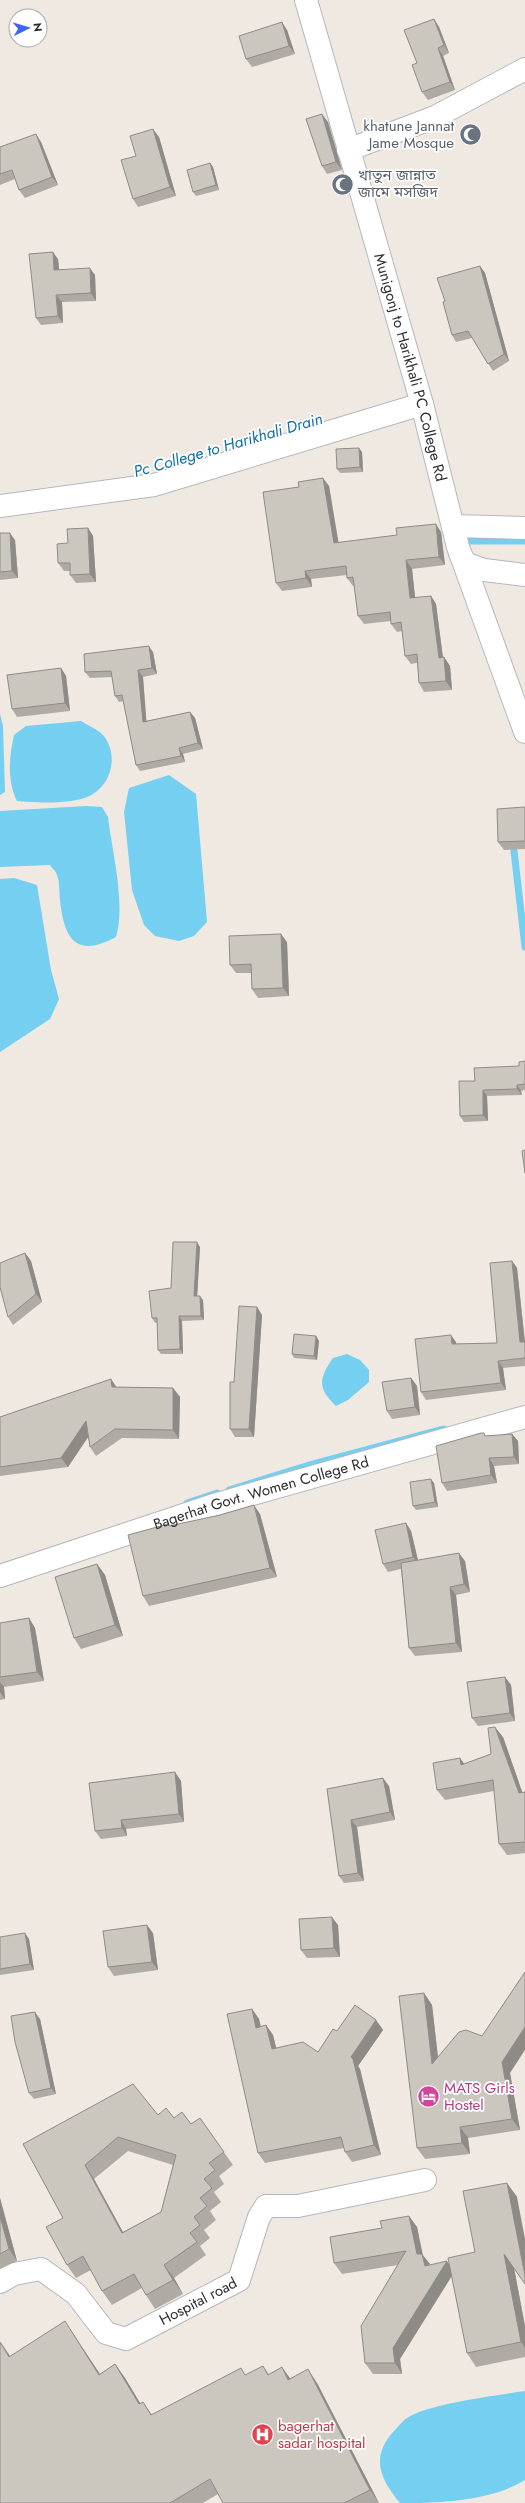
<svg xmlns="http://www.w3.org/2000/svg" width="525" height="2503" font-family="Jost,'Noto Sans Bengali',sans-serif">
<rect width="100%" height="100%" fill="#efe9e1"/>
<path fill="#75cff0" d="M0,714L3,726L5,792L0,795Z
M81,721C87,725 97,729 102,734C120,754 112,787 87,797C71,804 35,803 17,801C7,780 9,758 14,735L26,726Z
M169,775L196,794L207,922L194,936L179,941L155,936L144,925L132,890L124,812L129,788Z
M86,806L102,807L108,817C112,851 126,904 116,937C75,959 64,938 60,900C59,892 60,882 57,875C56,871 52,868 50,865L0,867V811Z
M14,878L37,885L51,970L59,999L50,1019L0,1052V879Z
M347,1354L360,1360L369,1370V1382L348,1400L336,1406C317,1388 319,1378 333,1358Z
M525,2391V2480C491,2501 439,2503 400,2503C380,2479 370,2457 394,2431C398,2427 402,2421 407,2418C427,2404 498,2395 525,2391Z"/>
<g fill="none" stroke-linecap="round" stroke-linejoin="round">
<path stroke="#75cff0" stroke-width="7" d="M463,541H525
M513,842L525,947
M229,1490L306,1466L444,1429
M187,1503L217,1493"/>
<defs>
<g id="secondary">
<path id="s1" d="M306,0L422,404L458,547L525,732"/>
<path d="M348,150L435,117L525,69"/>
<path d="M0,506L154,485L422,404"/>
<path d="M453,526L525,528"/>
<path d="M460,553L465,563L484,570L525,575"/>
<path id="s2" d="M0,1576L217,1504L525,1417"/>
<path id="s3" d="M0,2282L14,2274L41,2269L76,2294L106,2333L126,2339L239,2280L259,2217L266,2206H298L425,2180"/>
</g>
</defs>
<use href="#secondary" stroke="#b4b7c1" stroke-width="24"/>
<use href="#secondary" stroke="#fff" stroke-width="22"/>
</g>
<path fill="#afaba4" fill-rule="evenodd" d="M434,19L439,27L449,53L443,56L455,90L428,100L422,92L417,63Z
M287,30L295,54L252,67L246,59Z
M328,122L342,170L327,174L322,166Z
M159,137L176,196L138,207L133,199L136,156Z
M41,142L58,185L25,198L19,190L15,179L0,185V147Z
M210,163L213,167L219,190L196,196L193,192Z
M58,259L59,270L95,275L96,301L62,302L63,323L41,325L36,318Z
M480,266L485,273L509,361L493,371L472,338L456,342L452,335L445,301Z
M362,452L363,472L340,473L337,469Z
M329,486L338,543L441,532L445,565L412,569L415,598L431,596L436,604L443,658L444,657L450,666L452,690L424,692L419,683L417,663L411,664L405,656L402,631L397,632L391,624V621L364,624L358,616L354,586H353L347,578V575L311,579L312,587L282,591L276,583Z
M88,528L93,536L96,582L76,583L70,575V571H64L58,563L68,543Z
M0,533L15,540L18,578L0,580Z
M153,652L157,674L143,677L146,721L190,712L195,718L203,749L183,754L185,762L140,771L136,765L124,701L119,702L115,696L112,677L90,678L85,672Z
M61,668L66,676L70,711L17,717L12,709Z
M525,807V849L504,850L498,842Z
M287,942L289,996L258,998L252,989L251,973H236L230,965Z
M525,1061V1090L521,1091L522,1095L487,1096L488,1121L464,1122L460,1116L475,1081L519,1066Z
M200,1247L197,1296L203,1300L204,1320L182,1321L183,1354H161L158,1350V1322L155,1323L152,1318L171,1288Z
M25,1253L31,1261L42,1302L13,1325L8,1317Z
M512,1261L517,1268L525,1342V1366L503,1368L506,1390L426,1400L421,1392L456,1342V1344L497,1343Z
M257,1307L262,1315L254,1437H235L230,1429L234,1382Z
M316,1336L319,1341L317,1360L294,1358L292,1354Z
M411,1378L417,1386L420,1415L392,1419L387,1411Z
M111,1379L116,1387L173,1388L180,1397L179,1439L122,1438L96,1456L90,1447L88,1436L68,1467L0,1476V1417Z
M512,1434L518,1441L519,1464L494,1466L497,1483L447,1491L442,1483L486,1436Z
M434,1483L438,1507L416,1510L413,1506Z
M260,1514L277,1577L149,1606L143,1596L168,1524L170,1526Z
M406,1523L411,1531L418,1560L465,1561L470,1592L456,1595L462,1652L415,1656L409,1648L401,1569L388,1572L383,1564Z
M97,1564L105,1575L123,1636L81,1649L74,1638Z
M29,1618L35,1628L44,1681L4,1687L5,1699L0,1700V1623Z
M505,1677L511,1685L515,1721L478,1726L472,1718Z
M503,1737L522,1792H525V1853L507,1855L499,1844L494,1791L445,1800L437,1790L460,1758L464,1764L491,1754Z
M175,1772L181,1781L184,1822L126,1829L127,1836L101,1839L95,1831Z
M389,1786L395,1820L357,1827L364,1881L344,1883L339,1876L327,1789Z
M338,1925L340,1957L307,1958L301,1950Z
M153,1933L158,1970L114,1976L108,1967Z
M0,1937L29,1939L34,1970L0,1975Z
M424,1993L432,2005L438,2057L510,2073L520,2130L468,2138L470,2154L425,2159L417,2148Z
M252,2009L259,2019L261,2027L266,2025L273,2035L276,2048L318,2052L337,2031L376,2020L383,2030L358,2066L360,2069L381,2155L352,2162L345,2152L344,2148L265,2163L258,2153Z
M40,2019L56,2094L34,2099L29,2093Z
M158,2115L174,2118L191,2124L200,2118L233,2165L219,2176L224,2184L214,2192L221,2202L210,2211L216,2220L204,2230L210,2238L200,2246L206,2255L174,2278L183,2294L155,2309L146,2295L142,2288L112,2305L102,2291L91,2270L76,2278L67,2265L63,2218L23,2144ZM128,2151L173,2165L161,2212L123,2232L94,2179Z
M507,2183L517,2197L514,2268L525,2326V2357L476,2367L467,2353L452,2276L400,2359L402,2374H373L365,2363L398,2265L342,2274L334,2263L382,2228L409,2216L417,2227L422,2254L430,2265H450L475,2252Z
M0,2198L17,2261L0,2269Z
M74,2335L100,2374L115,2364L125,2378L140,2403L152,2415L246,2375L263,2366L269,2374L290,2379L317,2383L379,2503H223L218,2494L203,2503H0L8,2353L10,2357Z"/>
<path fill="#8e8b86" d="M434,19L439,27L449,53L444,45Z
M282,22L287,30L295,54L289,46Z
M438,48L443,56L455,90L450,82Z
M322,114L328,122L342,170L336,162Z
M153,129L159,137L176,196L170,187Z
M36,134L41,142L58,185L52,177Z
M210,163L213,167L219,190L216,185Z
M53,252L58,259L60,277L54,270Z
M480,266L485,273L509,361L504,354Z
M90,268L95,275L96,301L91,293Z
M56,295L62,302L63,323L58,316Z
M359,448L362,452L363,472L360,467Z
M323,478L329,486L340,551L334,543Z
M436,524L441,532L445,565L439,557Z
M88,528L93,536L96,582L90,574Z
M10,533L15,540L18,578L12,571Z
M406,560L412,569L416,606L410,598Z
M305,571L311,579L312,587L306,578Z
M431,596L436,604L444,666L439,658Z
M149,646L153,652L157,674L152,668Z
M444,657L450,666L452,690L446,681Z
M61,668L66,676L70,711L65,703Z
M138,670L143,677L147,728L143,722Z
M190,712L195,718L203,749L198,743Z
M179,748L183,754L185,762L181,756Z
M281,934L287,942L289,996L283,988Z
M517,1085L521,1091L522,1095L517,1089Z
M483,1090L487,1096L488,1121L483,1115Z
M197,1242L200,1247L197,1300L194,1296Z
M25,1253L31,1261L42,1302L36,1294Z
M512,1261L517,1268L525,1343L520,1342Z
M200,1296L203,1300L204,1320L201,1316Z
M257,1307L262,1315L254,1437L249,1429Z
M179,1316L182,1321L183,1354L180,1349Z
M451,1335L456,1342L457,1352L452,1344Z
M316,1336L319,1341L317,1360L314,1356Z
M498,1361L503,1368L506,1390L501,1383Z
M411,1378L417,1386L420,1415L415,1407Z
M111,1379L117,1388L112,1387Z
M173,1388L180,1397L179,1439L173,1430Z
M86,1421L93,1430L68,1467L61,1458Z
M512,1434L518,1441L519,1464L514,1457Z
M489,1458L494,1466L497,1483L491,1475Z
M431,1479L434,1483L438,1507L435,1502Z
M254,1505L260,1514L277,1577L270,1568Z
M406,1523L411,1531L419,1565L413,1557Z
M459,1553L465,1561L470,1592L464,1584Z
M97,1564L105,1575L123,1636L115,1625Z
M450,1587L456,1595L462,1652L456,1643Z
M29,1618L35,1628L44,1681L37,1672Z
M505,1677L511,1685L515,1721L510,1713Z
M0,1682L4,1687L5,1699L0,1692Z
M495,1727L503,1737L525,1800L519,1793Z
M460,1758L468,1769L461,1765Z
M175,1772L181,1781L184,1822L179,1814Z
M383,1778L389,1786L395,1820L390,1812Z
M121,1820L126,1829L127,1836L122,1828Z
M351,1820L357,1827L364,1881L358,1873Z
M332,1917L338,1925L340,1957L334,1948Z
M147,1925L153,1933L158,1970L152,1962Z
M25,1933L29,1939L34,1970L30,1964Z
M424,1993L432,2005L440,2075L432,2064Z
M252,2009L259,2019L263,2038L256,2028Z
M35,2012L40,2019L56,2094L51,2088Z
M376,2020L383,2030L358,2066L360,2069L381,2155L374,2145L351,2057Z
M266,2025L273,2035L279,2059L272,2049Z
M525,2027V2050L510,2073L520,2130L512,2119L502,2062Z
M460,2127L468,2138L470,2154L462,2143Z
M85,2165L94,2179L131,2247L122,2233Z
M507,2183L517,2197L525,2239V2276Z
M0,2198L17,2261L9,2249L0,2216Z
M409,2216L417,2227L425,2265L417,2254Z
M422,2254L430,2264L425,2266Z
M504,2254L514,2268L525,2326V2348L521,2342Z
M447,2261L454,2272L400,2359L402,2374L395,2363L393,2348Z
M164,2265L174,2278L183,2294L173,2280Z
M65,2321L74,2335L109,2388L99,2375Z
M0,2341L8,2353L19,2371L9,2357Z
M115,2364L125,2378L149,2418L139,2404Z
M282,2367L292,2381L288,2380Z
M308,2369L317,2383L379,2503L370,2490Z
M143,2402L152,2415H151Z"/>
<path fill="#cbc7bf" stroke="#8e8b86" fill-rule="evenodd" d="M434,19L444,45L438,48L450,82L422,92L412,65L417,63L404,30Z
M282,22L289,46L246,59L239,36Z
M322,114L336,162L322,166L306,119Z
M153,129L170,187L133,199L121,160L136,156L130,136Z
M36,134L52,177L19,190L12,170L0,174V147Z
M210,163L216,185L193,192L187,170Z
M53,252L54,270L90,268L91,293L56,295L58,316L36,318L29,254Z
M480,266L504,354L488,364L468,331L452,335L443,302L445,301L437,278Z
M359,448L360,467L337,469L336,449Z
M323,478L334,543L397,535L396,528L436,524L439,557L406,560L410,598L431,596L439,658L444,657L446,681L419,683L417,654L405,656L401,622L391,624L390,612L358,616L353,577L347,578L346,566L305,571L306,578L276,583L263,492L299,487L298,482Z
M88,528L90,574L70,575V563H58L57,544L68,543L67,529Z
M0,533H10L12,571L0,572Z
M149,646L152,668L138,670L143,722L190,712L198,743L179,748L181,756L136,765L122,695L115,696L111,671L85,672L84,654Z
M61,668L65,703L12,709L7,675Z
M525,807V841L498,842L497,809Z
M281,934L283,988L252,989L251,964L230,965L229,936Z
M525,1061V1084L517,1085V1089L483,1090V1115L460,1116L459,1081H475L474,1068L519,1066V1062Z
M525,1150V1173L522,1151Z
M173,1242H197L194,1296H200L201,1316H179L180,1349L158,1350L157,1318H152L149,1291L171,1288Z
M25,1253L36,1294L8,1317L0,1287V1263Z
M512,1261L520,1342H525V1358L498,1361L501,1383L421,1392L415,1339L451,1335L452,1344L497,1343L490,1263Z
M239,1306L257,1307L249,1429H230V1382H234Z
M294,1334L316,1336L314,1356L292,1354Z
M411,1378L415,1407L387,1411L382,1382Z
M111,1379L112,1387L173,1388V1430L115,1429L90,1447L86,1421L61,1458L0,1467V1417Z
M481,1433H484L485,1436L512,1434L514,1457L489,1458L491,1475L442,1483L436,1446Z
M431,1479L435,1502L413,1506L410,1482Z
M254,1505L270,1568L143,1596L128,1535L168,1524L169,1526L220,1515Z
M406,1523L413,1557L383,1564L375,1530Z
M459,1553L464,1584L450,1587L456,1643L409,1648L401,1563Z
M97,1564L115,1625L74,1638L55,1577Z
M29,1618L37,1672L0,1677V1623Z
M505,1677L510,1713L472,1718L467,1682Z
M495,1727L519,1793L525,1792V1842L499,1844L493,1780L437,1790L433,1763L460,1758L461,1765L491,1754L488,1728Z
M175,1772L179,1814L121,1820L122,1828L95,1831L89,1783Z
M383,1778L390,1812L351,1820L358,1873L339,1876L327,1789Z
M332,1917L334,1948L301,1950L299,1919Z
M147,1925L152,1962L108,1967L103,1931Z
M25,1933L30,1964L0,1969V1937Z
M525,1972V2027L502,2062L512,2119L460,2127L462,2143L417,2148L399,1996L424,1993L432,2064L459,2032L466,2030L482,2036Z
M355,2005L376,2020L351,2057L353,2059L374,2145L345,2152L341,2137L258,2153L227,2014L252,2009L256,2028L266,2025L272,2049L303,2042L318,2052L333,2029L337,2031Z
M35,2012L51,2088L29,2093L15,2042L11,2016Z
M133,2084L158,2115L166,2108L174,2118L182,2112L191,2124L200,2118L224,2152L209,2163L215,2170L204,2179L212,2188L200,2198L207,2206L194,2217L200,2225L190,2233L197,2242L164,2265L173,2280L146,2295L134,2274L102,2291L83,2256L67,2265L46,2227L63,2218L23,2144ZM118,2137L176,2155L161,2212L122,2233L85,2165Z
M507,2183L525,2276V2284L504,2254L521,2342L467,2353L448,2258L475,2252L463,2191Z
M0,2216L9,2249L0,2254Z
M409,2216L417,2254H422L425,2266L447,2261L393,2348L395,2363H365L361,2326L406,2251L334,2263L330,2237L382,2228L380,2221Z
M65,2321L99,2375L115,2364L139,2404L143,2402L151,2415L241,2368L245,2375L263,2366L268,2375L282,2367L288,2380L308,2369L370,2490L344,2503H223L210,2479L170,2503H0V2342L9,2357Z"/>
<defs>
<symbol id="mosque-disc" viewBox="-11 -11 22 22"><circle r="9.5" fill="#6b7280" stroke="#fff"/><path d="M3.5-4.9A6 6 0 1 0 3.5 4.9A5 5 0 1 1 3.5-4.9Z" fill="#fff"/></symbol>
<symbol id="hotel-disc" viewBox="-11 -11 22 22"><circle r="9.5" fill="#d1479c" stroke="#fff"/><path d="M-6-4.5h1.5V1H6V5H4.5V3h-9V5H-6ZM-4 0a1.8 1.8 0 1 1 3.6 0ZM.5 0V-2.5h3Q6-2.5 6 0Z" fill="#fff"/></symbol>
<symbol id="hospital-disc" viewBox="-11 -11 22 22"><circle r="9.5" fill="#e0444e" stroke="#fff"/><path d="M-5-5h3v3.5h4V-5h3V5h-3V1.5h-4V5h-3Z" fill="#fff"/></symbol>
</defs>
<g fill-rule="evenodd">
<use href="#mosque-disc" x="458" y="122" width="25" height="25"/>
<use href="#mosque-disc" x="330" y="172" width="25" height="25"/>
<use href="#hotel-disc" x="416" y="2084" width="25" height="25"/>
<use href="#hospital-disc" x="250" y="2422" width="25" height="25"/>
</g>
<g text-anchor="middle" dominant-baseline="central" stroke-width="3.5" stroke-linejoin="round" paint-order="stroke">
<g font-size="15" fill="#5b616d" stroke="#fff" text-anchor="end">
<text x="454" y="126">khatune Jannat<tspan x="454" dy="17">Jame Mosque</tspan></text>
<text x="358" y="175" text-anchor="start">খাতুন জান্নাত<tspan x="358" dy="17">জামে মসজিদ</tspan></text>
</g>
<g font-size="15" fill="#2e2e2e" stroke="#fff">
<text stroke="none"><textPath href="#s1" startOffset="382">Munigonj to Harikhali PC College Rd</textPath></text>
<text stroke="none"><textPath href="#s2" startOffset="274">Bagerhat Govt. Women College Rd</textPath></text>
<text stroke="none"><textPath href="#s3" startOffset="238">Hospital road</textPath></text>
</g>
<g font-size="15" fill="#b23c85" stroke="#fff" text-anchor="start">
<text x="444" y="2088">MATS Girls<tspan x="444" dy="17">Hostel</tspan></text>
</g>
<g font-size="15" fill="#be3a42" stroke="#fff" text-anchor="start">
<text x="278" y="2426">bagerhat<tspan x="278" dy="17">sadar hospital</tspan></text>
</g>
<g font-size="16" font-style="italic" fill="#0d6fa3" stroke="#fff">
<text transform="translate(228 445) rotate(-16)">Pc College to Harikhali Drain</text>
</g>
</g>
<g transform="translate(28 28) rotate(85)"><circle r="19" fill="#ffffff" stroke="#ababab"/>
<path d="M0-3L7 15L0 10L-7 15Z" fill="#4264fb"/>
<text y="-6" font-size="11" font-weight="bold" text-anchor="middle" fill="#2e2e2e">N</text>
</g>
</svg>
